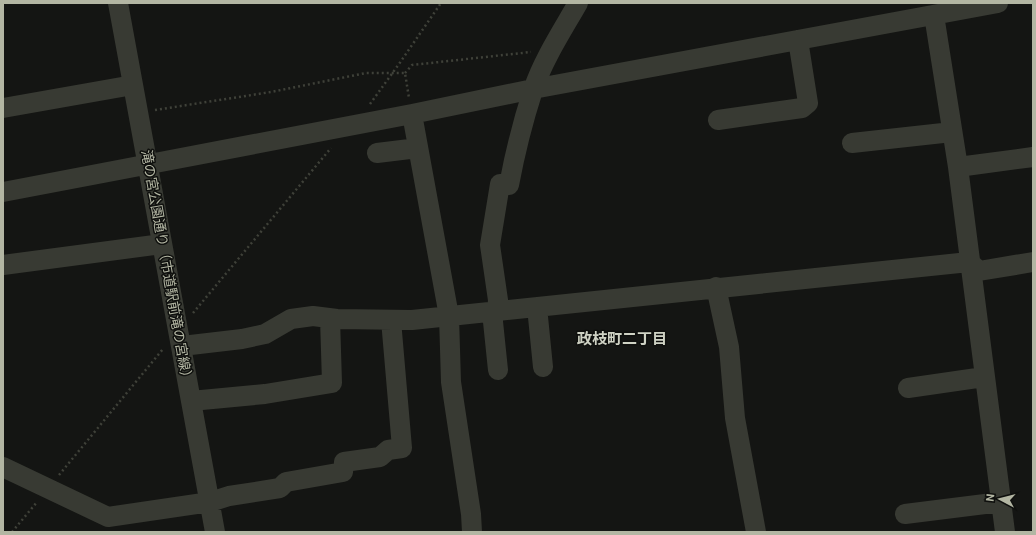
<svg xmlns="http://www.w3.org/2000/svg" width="1036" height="535" font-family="Roboto,'Noto Sans JP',sans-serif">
<rect width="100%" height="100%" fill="#141513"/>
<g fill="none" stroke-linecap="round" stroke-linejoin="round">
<path stroke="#3f4139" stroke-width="2.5" stroke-dasharray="2 3" stroke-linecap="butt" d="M405,73L412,65L531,52
M370,104L399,64L441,3
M155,110L271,92L366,73H405L409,98
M193,313L331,148
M59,475L163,349
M12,532L37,502"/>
<path stroke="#383a33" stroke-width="20" d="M118,3L215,532
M934,15L958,167L1005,532
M3,108L133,85
M412,114L449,316L451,382L471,514L472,532
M718,120L802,108L808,103L798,40
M852,143L952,132
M377,153L418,148
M958,167L1033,157
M3,192L412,114L533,89L998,3
M3,265L162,244
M716,287L729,347L735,418L756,532
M537,307L543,367
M497,311L498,300L490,245L500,184L509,185C515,153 523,121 533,90C543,60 562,31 578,3
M492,312L498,370
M182,346L242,339L265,334L291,319L313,316L337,319L412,320L969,262L979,271L1033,262
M908,388L984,377
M191,401L265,394L332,383L330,318
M3,467L108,517L210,502L229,496L280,488L286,482L343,472L344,462L380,457L388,450L402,448L391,320
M905,514L1001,502"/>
</g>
<g text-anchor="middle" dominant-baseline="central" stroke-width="3" stroke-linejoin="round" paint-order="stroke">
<g font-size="14" fill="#b3b6a3" stroke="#0f100e">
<text transform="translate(167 267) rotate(80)">滝の宮公園通り（市道駅前滝の宮線）</text>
</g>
<g font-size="15" font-weight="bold" fill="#cfd2c4" stroke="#0f100e">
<text x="622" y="339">政枝町二丁目</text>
</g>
</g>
<rect width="1036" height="535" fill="none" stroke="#b3b6a3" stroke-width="8"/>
<g transform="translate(1000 499) rotate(277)" stroke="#0f100e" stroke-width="3" paint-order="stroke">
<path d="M0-3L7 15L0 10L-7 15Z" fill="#b3b6a3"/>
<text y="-6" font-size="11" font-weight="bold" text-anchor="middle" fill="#b3b6a3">N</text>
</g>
</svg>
